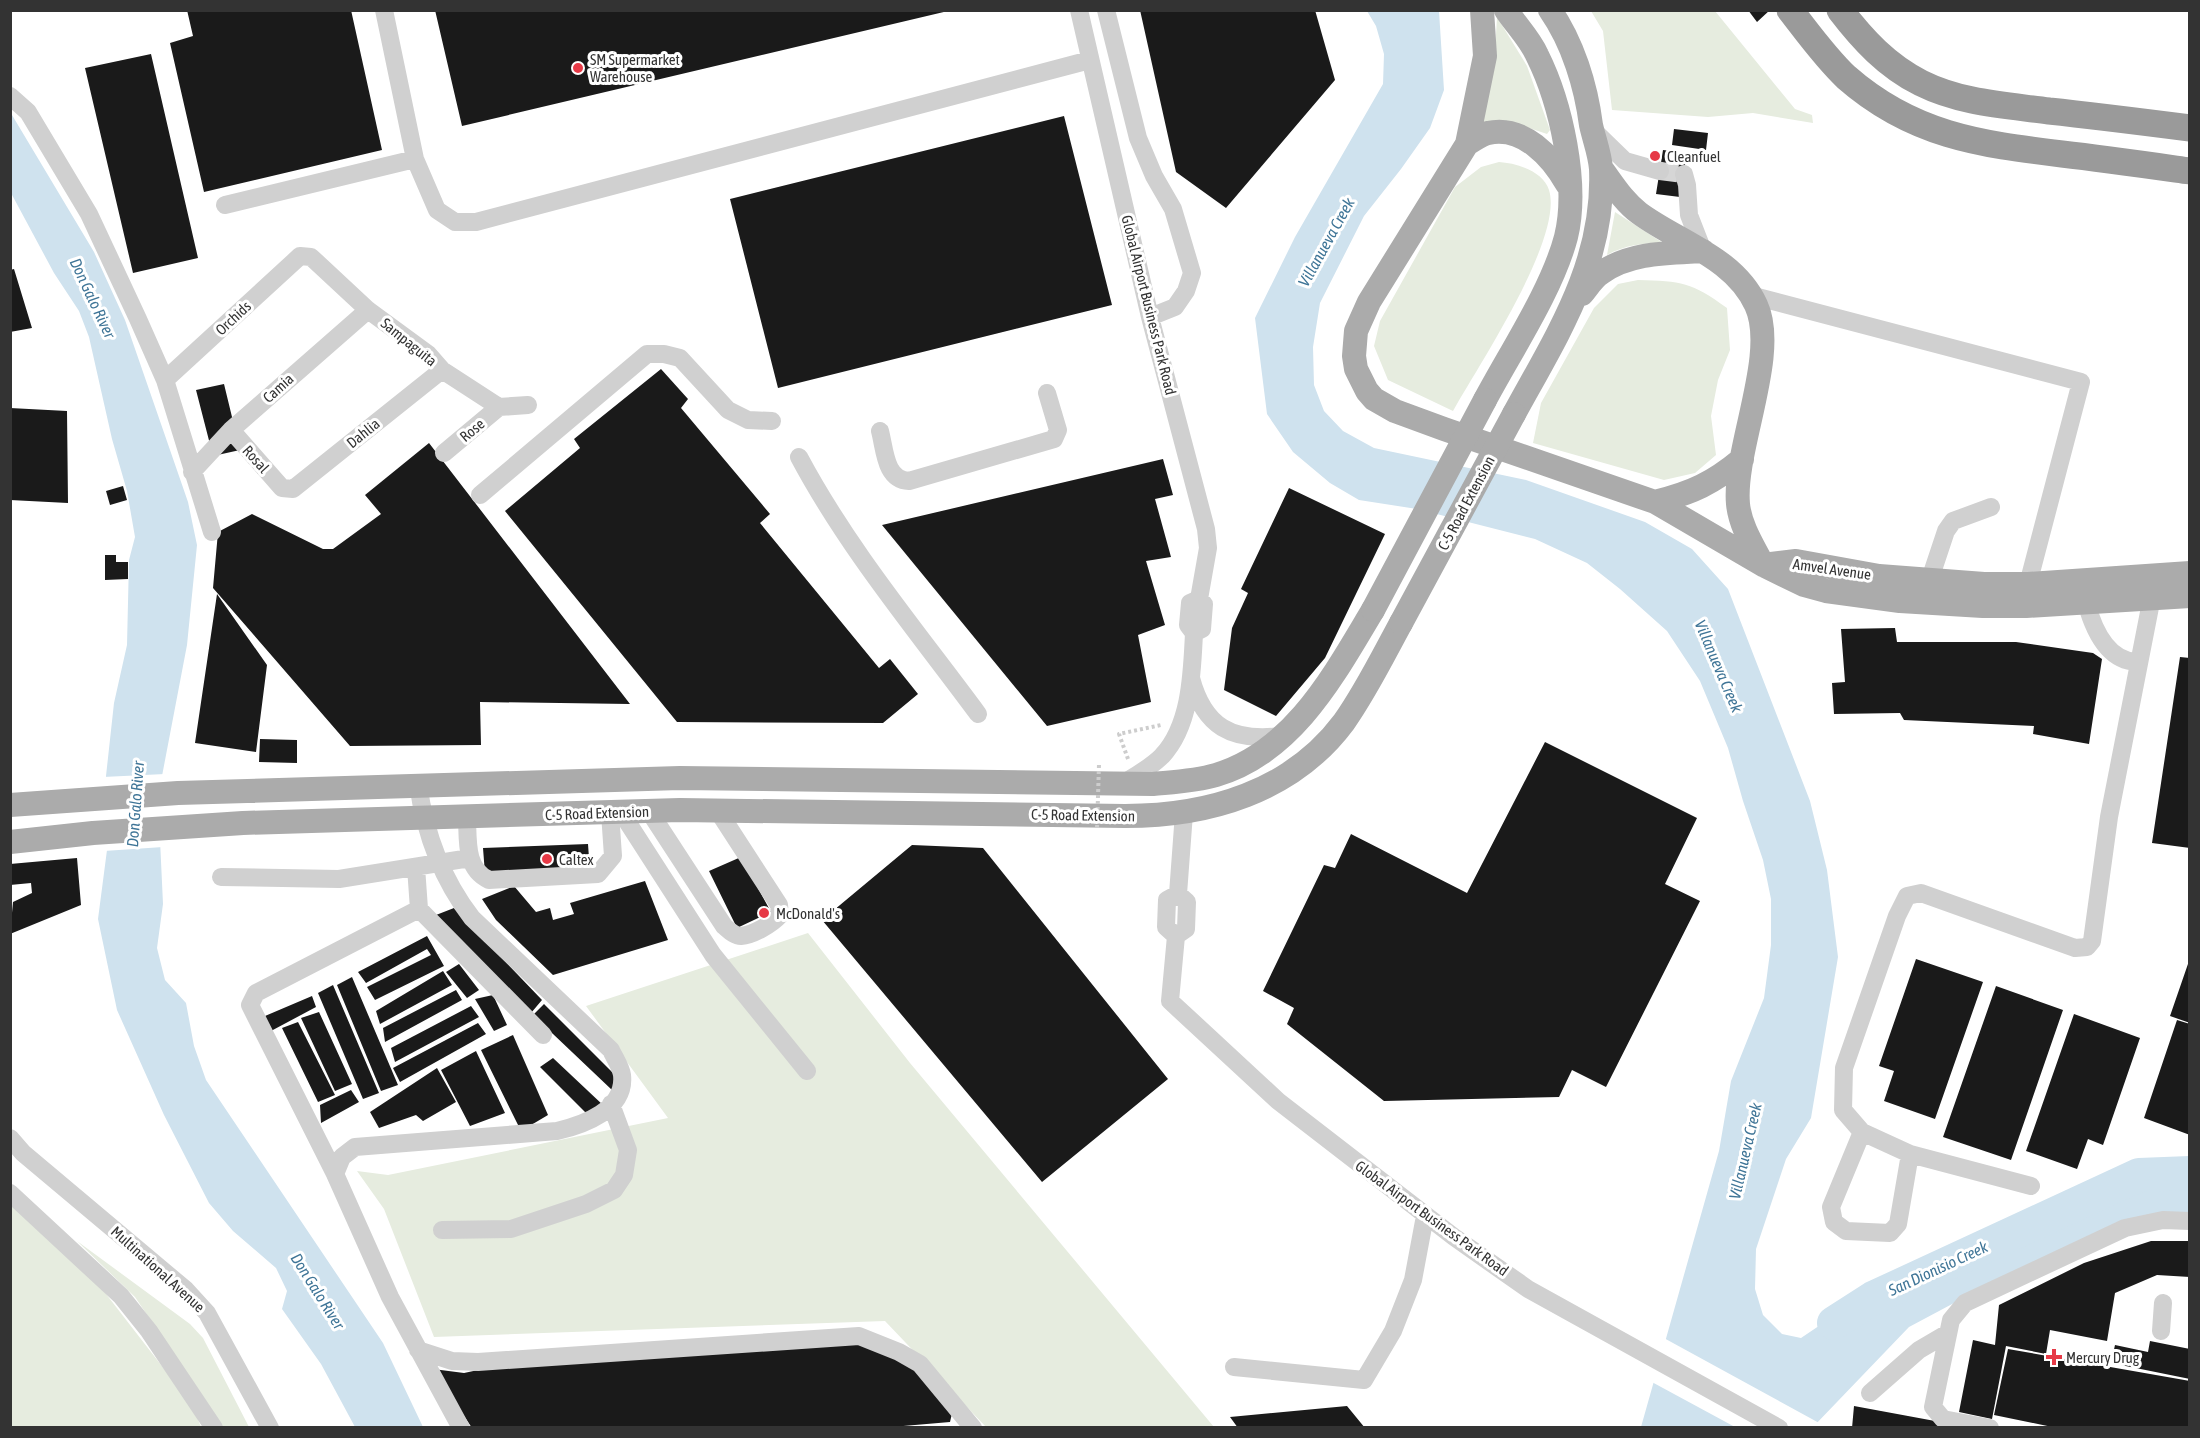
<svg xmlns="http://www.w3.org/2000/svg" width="2200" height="1438" font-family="'Asap Condensed',sans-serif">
<rect width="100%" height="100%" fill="#fff"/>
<path fill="#e6ecdf" d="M1591,11H1715L1795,109L1812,115L1813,123L1753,113L1708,117L1612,110L1603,31Z
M1497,17L1527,66L1550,130L1547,134L1511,122L1480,125L1494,70Z
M1499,162C1516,163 1543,171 1549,190C1564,238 1478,366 1453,411L1388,380L1374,346L1380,321L1455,187L1481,167Z
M1615,212L1663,243C1643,243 1625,245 1607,255Z
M1638,280C1682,281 1691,282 1727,308L1730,350L1718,380L1711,416L1716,455L1695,473L1664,480L1533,443L1541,403L1594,308L1618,284Z
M808,933L910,1063L1214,1427H986L885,1321L434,1337L384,1209L357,1171L388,1175L668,1118L586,1006Z
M10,1197L96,1281L192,1405L201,1427H11Z
M77,1241L190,1324L203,1338L249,1427H220L213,1412L135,1297Z"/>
<path fill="#cfe2ee" d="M1367,11H1439L1444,90L1430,128L1401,169L1364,216L1320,303L1313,347L1314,385L1324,411L1343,431L1374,448L1526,480L1645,522L1692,549L1728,589L1810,801L1827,870L1838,957L1811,1118L1786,1159L1756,1249L1755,1289L1763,1315L1782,1334L1801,1338L1847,1307L1909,1285L2130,1185L2189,1169V1216L2001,1278L1909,1327L1813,1427H1641L1719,1151L1731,1081L1764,998L1771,945V899L1763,860L1743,801L1728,748L1700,681L1667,631L1620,589L1587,563L1535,539L1417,509L1359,500L1330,483L1293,452L1267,414L1255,318L1295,237L1383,84L1384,54L1376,26Z
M12,115L94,252L125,320L188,502L197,545L187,645L158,797L163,904L157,948L165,980L186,1003L194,1046L206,1080L383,1343L423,1427H355L321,1364L282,1309L287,1291L276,1268L233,1231L209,1203L164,1115L117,1010L98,919L107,850L106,776L114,703L127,645L129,560L135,537L127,491L112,439L89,337L79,311L54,273L11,193Z"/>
<path fill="#fff" d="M165,774L161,797L163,847L104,851L103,777Z
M1662,1337L1821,1424L1817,1428L1735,1427L1650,1381Z"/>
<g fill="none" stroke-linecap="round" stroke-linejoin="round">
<path stroke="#cfe2ee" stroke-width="34" d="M1834,1323L1873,1298L2139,1175L2190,1173"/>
</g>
<path fill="#1a1a1a" d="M187,10H351L382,150L204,192L170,43L193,36Z
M435,10H948V11L462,126Z
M1140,10H1315L1335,80L1226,208L1176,172Z
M1748,10H1770L1757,22Z
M151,54L198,258L133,273L85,68Z
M1064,116L1112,305L778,388L730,199Z
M1674,129L1708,133L1706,150L1672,145Z
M1663,150L1687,153L1680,197L1656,194Z
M14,269L32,328L10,332V270Z
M661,369L688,399L681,408L770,514L760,523L879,668L890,659L918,694L883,723L677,722L505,511L580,448L574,439Z
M224,384L240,450L213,456L196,390Z
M10,408L67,411L68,503L10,500Z
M429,443L630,704L480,702L481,745L350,746L213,588L218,532L252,514L323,549H333L381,514L365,495Z
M1163,459L1173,495L1155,499L1171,557L1146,561L1165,625L1138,635L1151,702L1047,726L882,525Z
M123,486L127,500L110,505L106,491Z
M1289,488L1385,534L1325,658L1276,716L1224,690L1232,628L1248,593L1241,589Z
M105,555H116V562H128V579L105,580Z
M217,594L267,665L256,752L195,743Z
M1895,628L1897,642H2016L2093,653L2102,659L2089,744L2033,734L2034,726L1904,720L1900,713L1834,714L1832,683L1845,682L1841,629Z
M2180,657L2190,658V848L2152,843Z
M260,739L297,740V763L259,762Z
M1545,742L1697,818L1665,884L1700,901L1606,1087L1572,1070L1559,1097L1384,1101L1287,1024L1294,1008L1263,991L1324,865L1335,868L1351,834L1467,893Z
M588,844L590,872L485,874L483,848Z
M912,845L983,848L1168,1079L1042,1182L822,920Z
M741,857L771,912L737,928L709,871Z
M77,858L81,905L10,934L13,902L32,893L31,883L10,885V864Z
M645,881L668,940L553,975L496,920L482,899L514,886L536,912L550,908L553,920L574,914L570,903Z
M454,908L542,1000L531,1013L436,915Z
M427,936L444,966L375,1000L367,987L431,955L427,949L366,983L358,972Z
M1916,959L1983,982L1935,1119L1884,1101L1894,1071L1879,1066Z
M2189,961H2190V1023L2170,1016Z
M459,964L479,990L467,998L446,972Z
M443,971L452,985L380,1024L376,1011Z
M352,977L398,1085L381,1091L337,985Z
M333,985L379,1093L363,1099L318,993Z
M1996,986L2063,1010L2011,1160L1943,1137Z
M456,990L462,1000L385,1042L383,1028Z
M493,995L507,1025L494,1031L475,999Z
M312,996L316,1007L271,1031L265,1016Z
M544,1004L621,1081L612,1090L533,1015Z
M471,1006L479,1017L395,1062L391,1048Z
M319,1012L352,1084L335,1091L301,1018Z
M2074,1014L2140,1038L2103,1145L2088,1139L2077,1169L2026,1151Z
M2177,1020L2190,1024V1135L2144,1118Z
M298,1022L335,1095L318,1102L282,1028Z
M478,1023L486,1034L400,1082L393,1068Z
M513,1035L548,1115L521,1131L481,1050Z
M476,1051L505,1113L470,1126L441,1070Z
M553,1058L604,1106L591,1118L540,1067Z
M437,1068L456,1102L423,1121L416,1115L379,1128L370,1112Z
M351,1090L359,1102L321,1123L320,1105Z
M2151,1241H2190V1277L2157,1275L2115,1293L2107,1341L2050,1330L2046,1354L2006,1346L1992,1419L1959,1412L1973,1340L1995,1345L1999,1305L2084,1263Z
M859,1339L908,1362L954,1405L950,1422L880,1428H472L433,1369L464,1373L511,1363Z
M2150,1341L2190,1349V1379L2111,1363L2115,1345L2148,1352Z
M2008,1349L2190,1381V1428H2057L1994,1415Z
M1347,1406L1365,1428H1238L1230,1417Z
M1854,1406L1962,1426V1428H1852Z"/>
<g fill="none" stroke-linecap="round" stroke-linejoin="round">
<path stroke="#d6d6d6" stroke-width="18" stroke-dasharray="18 9" stroke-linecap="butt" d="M1660,171L1684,174"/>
<path stroke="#cdcdcd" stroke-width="4" stroke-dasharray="3 3" stroke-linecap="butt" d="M1128,759L1119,734L1161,725"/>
<path stroke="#d0d0d0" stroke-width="18" d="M384,10L415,159L437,210L455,222H476L1090,60
M1079,10L1150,317L1206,529L1208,548L1199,599
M1106,10L1138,138L1154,176L1173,209L1192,273L1186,291L1175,307L1150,317
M10,96L28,112L89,214L138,319L165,380L212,532
M1592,129L1625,161L1660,171
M1684,174L1687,185L1689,215L1703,251
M225,205L415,159
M1750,295L2081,382L2028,584
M165,380L300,256L311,257L368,310L428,354L442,370L499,407L528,405
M231,430L282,488L293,489L442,370
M880,431C885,450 885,480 909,481L1054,439L1058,430L1047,393
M444,453L499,407
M799,457C848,549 916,630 978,714
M192,472L231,430L368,310
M480,495L647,354H664L680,358L728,410L748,420L772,421
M1929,582L1946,531L1953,521L1991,507
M2086,602C2093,628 2107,661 2137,662
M1194,633L1202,629L1204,604L1199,599
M1191,678C1204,727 1232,742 1281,736
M1124,783C1137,775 1151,767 1162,756C1191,725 1192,673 1194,633L1188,625L1190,603L1199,599
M649,811L724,926C729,930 734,936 741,936C753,935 772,924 780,915L779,905L718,811
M621,812L713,955L807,1071
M467,818C468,841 465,869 489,880L598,874L613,856L610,813
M416,867L419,909L543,1035
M221,877L339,879L470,858
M1178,894L1187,902L1186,929L1176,936L1170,1001L1278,1101L1454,1237L1528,1289L1779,1428
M1178,894L1184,813
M419,909L256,993L250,1005L335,1174L390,1297L461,1428
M1176,936L1166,927L1167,900L1178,894
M1862,1132L1831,1207L1834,1222L1846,1231L1890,1233L1898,1224L1910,1154
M10,1138L23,1153L186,1290L207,1313L270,1428
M335,1174L342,1157L355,1147L557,1131C583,1125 626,1110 622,1075C621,1067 614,1057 611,1050L472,918C441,878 425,833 418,784
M2031,1186L1910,1154L1862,1132L1843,1110L1844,1068L1897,916L1907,896L1921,893L2075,948L2087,947L2092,941L2109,817L2152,597
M10,1193L121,1296L149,1331L214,1428
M442,1230L511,1229L586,1204L614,1190L624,1175L628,1150L611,1104
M2161,1331L2163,1303
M418,1350L452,1361L478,1362L859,1336L899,1352L920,1364L973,1428
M1234,1367L1364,1380L1393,1331L1413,1280L1425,1216
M1870,1393L1919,1350L1948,1333
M1990,1428L1943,1419L1933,1407L1951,1320L1965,1303L2125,1228L2163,1220L2190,1221"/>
<path stroke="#ababab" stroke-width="24" d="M1482,10L1485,56L1467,144L1369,302L1356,331L1354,356L1356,369L1367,391L1374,399L1395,411L1444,429L1655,502L1763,565L1804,585L1826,591L1900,601L1983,606H2026L2190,596
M1467,144C1473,141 1481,134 1488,133C1523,125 1552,157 1567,184
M1601,168C1613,184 1623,201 1639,213C1678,242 1734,257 1756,305C1779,354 1733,450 1738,504C1740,525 1752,544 1762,563
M1582,294C1588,287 1593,278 1601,273C1630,252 1670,253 1703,251
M1485,400C1511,351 1552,290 1566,237C1579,184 1561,103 1537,55C1530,39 1516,25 1506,10
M1514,414C1557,335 1605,263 1601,169C1600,154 1594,139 1591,125C1586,86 1573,43 1550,10
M1655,502C1692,493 1713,483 1742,459
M1763,565L1796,561L1879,576L1984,584H2028L2190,573
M10,805L178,793L680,778L1153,784C1174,782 1196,781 1216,775C1294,752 1335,673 1373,610
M10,842L93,833L243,823L680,810L1125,816C1208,816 1292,792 1344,722C1366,691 1383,656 1401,623"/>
<path stroke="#9a9a9a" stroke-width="27" d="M1790,10C1808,33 1825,57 1846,77C1912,135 1979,144 2062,154C2105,159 2147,165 2190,171
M1840,10C1863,40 1887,66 1921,83C1961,103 2005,105 2049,111C2096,116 2143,122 2190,128"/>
<path stroke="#cdcdcd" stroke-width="4" stroke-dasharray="3 3" stroke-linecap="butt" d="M1097,828L1099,764"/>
<path stroke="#ababab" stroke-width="24" d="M1373,610L1485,400
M1401,623L1514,414"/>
</g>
<g fill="#e63946" stroke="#fff" stroke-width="2">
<circle cx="578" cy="68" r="6"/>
<circle cx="1655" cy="156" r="6"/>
<circle cx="547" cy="859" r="6"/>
<circle cx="764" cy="913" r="6"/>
<path d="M2051 1348h6v6h6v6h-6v6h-6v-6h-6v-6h6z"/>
</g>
<g text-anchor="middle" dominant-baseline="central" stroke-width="6" stroke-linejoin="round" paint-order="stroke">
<g font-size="15" fill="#333" stroke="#fff" text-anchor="start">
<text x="590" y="59">SM Supermarket<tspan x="590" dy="17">Warehouse</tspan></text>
<text x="1667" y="156">Cleanfuel</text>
<text x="559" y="859">Caltex</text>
<text x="776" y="913">McDonald's</text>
<text x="2066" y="1357">Mercury Drug</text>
</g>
<g font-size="15" fill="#333" stroke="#fff">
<text transform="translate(1149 305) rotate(76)">Global Airport Business Park Road</text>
<text transform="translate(233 318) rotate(-43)">Orchids</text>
<text transform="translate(409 342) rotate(39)">Sampaguita</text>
<text transform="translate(278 388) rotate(-42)">Camia</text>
<text transform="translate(472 430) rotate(-40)">Rose</text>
<text transform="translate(363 433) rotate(-39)">Dahlia</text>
<text transform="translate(256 459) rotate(48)">Rosal</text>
<text transform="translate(1466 503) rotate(-62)">C-5 Road Extension</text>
<text transform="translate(1832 569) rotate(8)">Amvel Avenue</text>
<text transform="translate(597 813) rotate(-2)">C-5 Road Extension</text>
<text transform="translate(1083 815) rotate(1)">C-5 Road Extension</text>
<text transform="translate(1432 1218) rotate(36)">Global Airport Business Park Road</text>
<text transform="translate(158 1269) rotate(42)">Multinational Avenue</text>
</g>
<g font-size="16" font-style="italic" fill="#3f7597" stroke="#fff">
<text transform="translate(1326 242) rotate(-61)">Villanueva Creek</text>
<text transform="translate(93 298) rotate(65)">Don Galo River</text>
<text transform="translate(1719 666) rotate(67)">Villanueva Creek</text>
<text transform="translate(135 804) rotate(-86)">Don Galo River</text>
<text transform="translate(1745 1151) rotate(-77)">Villanueva Creek</text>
<text transform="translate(1938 1268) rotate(-25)">San Dionisio Creek</text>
<text transform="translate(318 1291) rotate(58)">Don Galo River</text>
</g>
</g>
<rect width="2200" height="1438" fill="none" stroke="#333333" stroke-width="24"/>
</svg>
